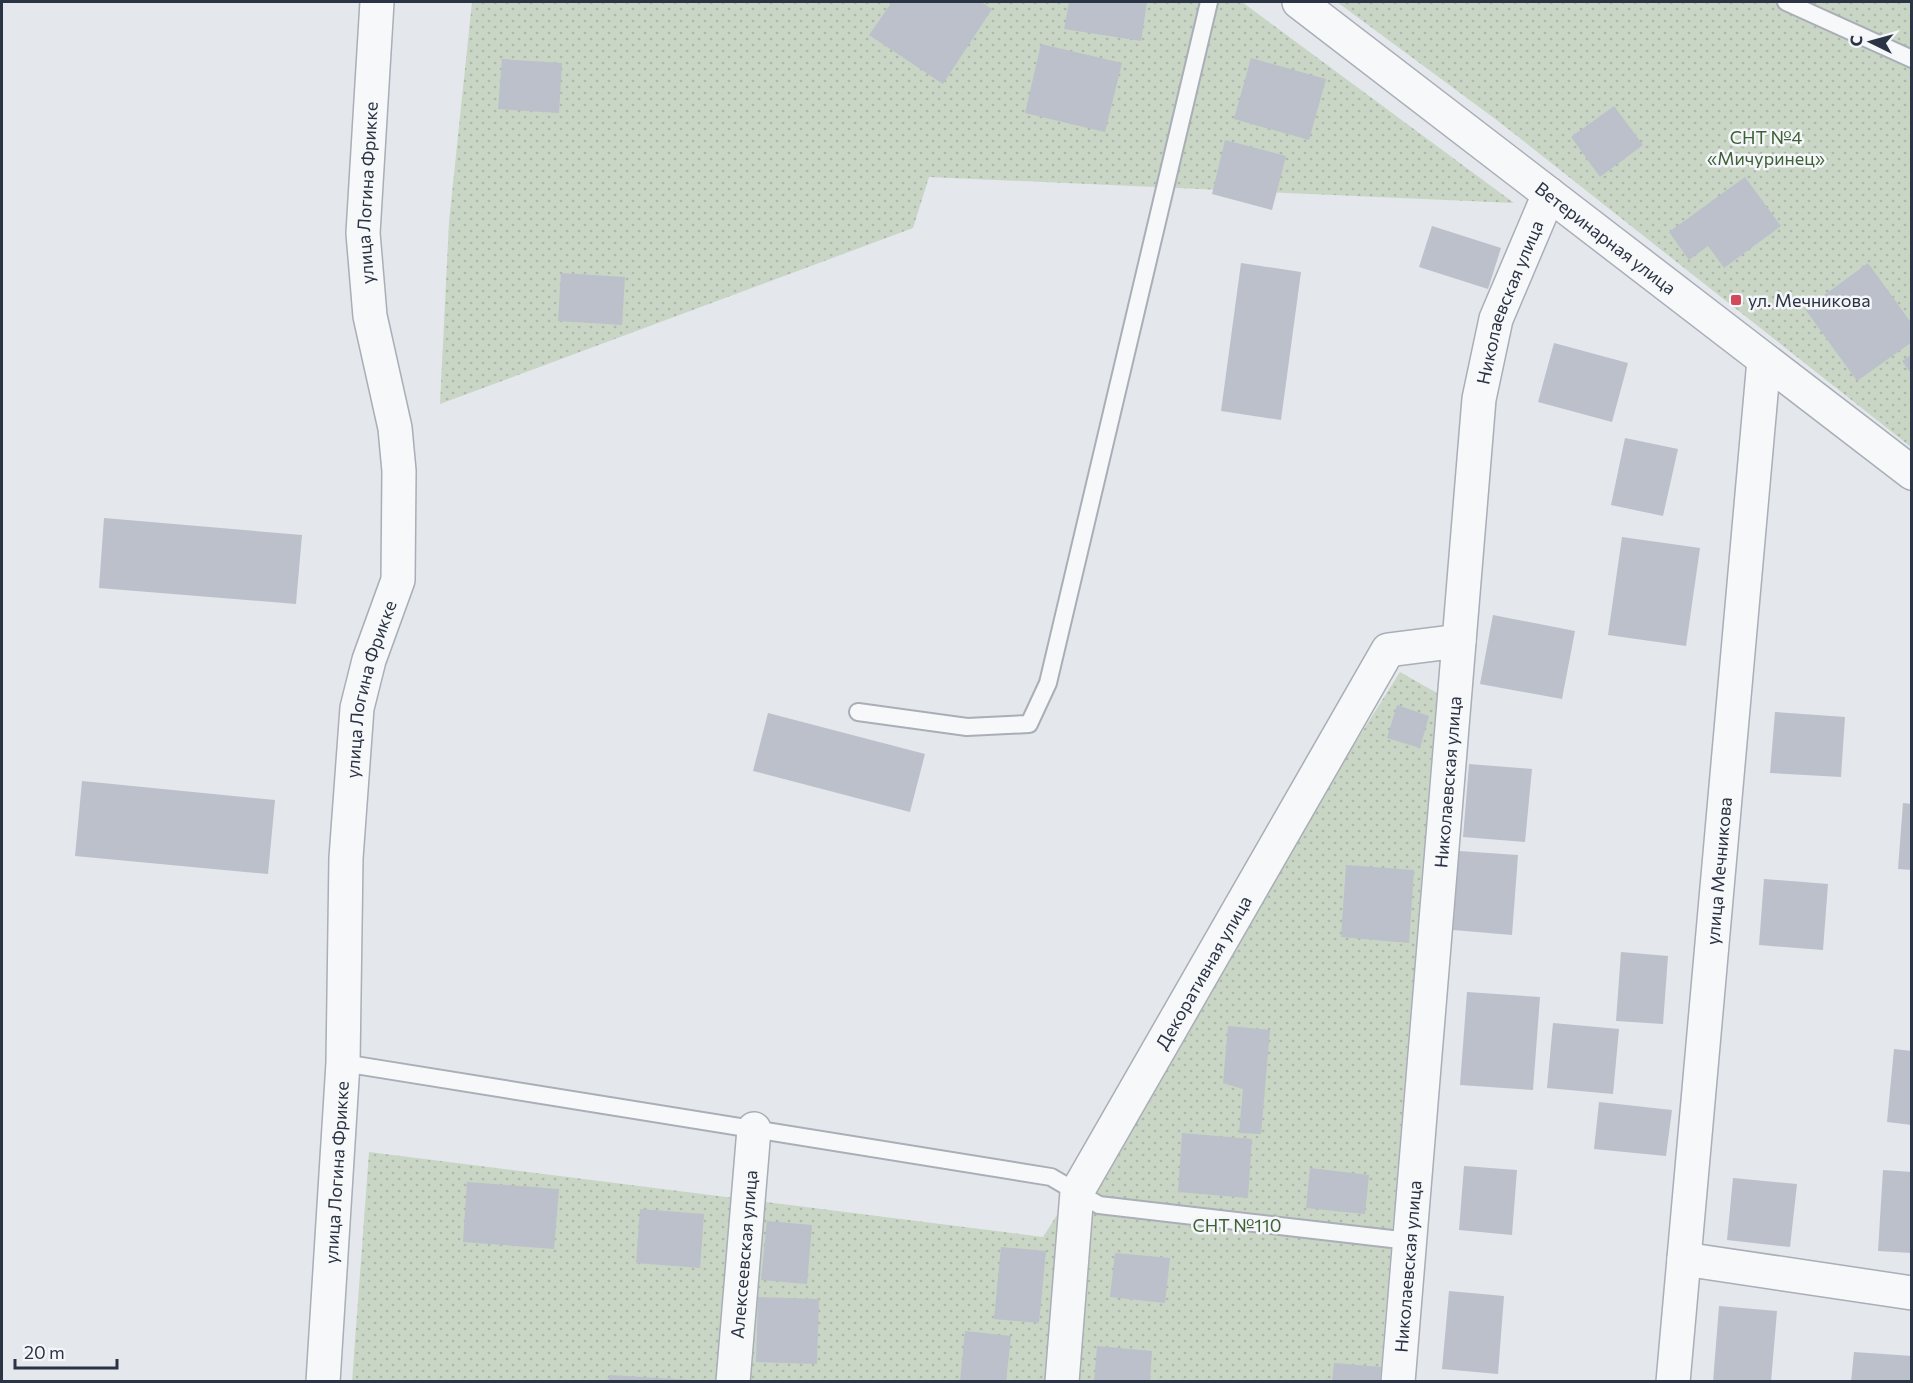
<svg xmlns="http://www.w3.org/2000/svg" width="1913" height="1383" font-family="Commissioner,sans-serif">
<defs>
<pattern id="grass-dots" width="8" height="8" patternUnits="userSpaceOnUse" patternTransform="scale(1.5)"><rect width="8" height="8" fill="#c9d6c5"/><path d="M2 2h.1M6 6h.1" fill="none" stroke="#adb8ab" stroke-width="1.8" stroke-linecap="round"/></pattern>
</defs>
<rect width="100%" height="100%" fill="#e4e7ec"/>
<path fill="url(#grass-dots)" d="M472,2H1242L1514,203L929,177L913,228L440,404L449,222Z
M1337,2H1911V447L1498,121Z
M1400,672L1437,693L1380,1381L352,1382L369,1152L1043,1237Z"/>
<path fill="#bbc0ca" d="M892,2H981L992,9L943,84L869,35Z
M1069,2H1147L1141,41L1064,29Z
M1041,44L1122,63L1105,132L1025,113Z
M1251,58L1326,79L1309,140L1234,119Z
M502,59L562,63L559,113L498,109Z
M1614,106L1643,145L1600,177L1571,137Z
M1225,140L1286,156L1272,210L1212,194Z
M1745,177L1781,226L1724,268L1708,246L1689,260L1669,232Z
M1432,226L1501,248L1488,289L1419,267Z
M1241,263L1301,272L1281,420L1221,411Z
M1868,263L1912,324V342L1857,381L1805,309Z
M561,273L625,277L622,325L558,321Z
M1554,343L1628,363L1612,422L1538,402Z
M1912,354V375L1902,361Z
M1625,438L1678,449L1663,516L1611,505Z
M104,518L302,535L296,604L99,588Z
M1622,537L1700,548L1686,646L1608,635Z
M1493,615L1575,631L1562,699L1480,684Z
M1397,705L1429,716L1420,748L1387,738Z
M1775,712L1845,717L1841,777L1770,773Z
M768,713L925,754L910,812L753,771Z
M1469,764L1532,769L1525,842L1463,837Z
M82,781L275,800L268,874L75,856Z
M1903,803L1912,804V870L1898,869Z
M1459,851L1518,855L1512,935L1453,930Z
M1346,865L1414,870L1409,943L1341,937Z
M1764,879L1828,884L1823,950L1759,945Z
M1621,952L1668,956L1663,1024L1616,1021Z
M1467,992L1540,997L1533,1090L1460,1085Z
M1553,1023L1619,1029L1613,1094L1547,1088Z
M1228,1026L1270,1030L1261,1134L1239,1133L1243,1089L1223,1083Z
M1894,1049L1912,1051V1125L1887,1122Z
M1599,1102L1672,1110L1666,1156L1594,1149Z
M1182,1133L1252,1139L1248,1198L1178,1192Z
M1464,1166L1517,1170L1512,1235L1459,1230Z
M1310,1168L1369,1175L1365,1214L1306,1208Z
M1883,1170L1912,1172V1253L1878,1251Z
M1733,1178L1797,1184L1790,1247L1727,1240Z
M467,1182L559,1189L554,1249L463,1242Z
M640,1209L704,1214L700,1268L636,1263Z
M767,1221L812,1225L807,1284L761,1280Z
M1001,1247L1046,1251L1039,1323L994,1319Z
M1115,1253L1170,1258L1165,1303L1110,1297Z
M1449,1291L1504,1296L1498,1374L1442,1369Z
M758,1297L819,1299L817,1364L756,1362Z
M1719,1306L1777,1311L1771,1382H1713Z
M965,1331L1011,1336L1006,1382H960Z
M1097,1346L1152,1351L1150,1382H1094Z
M1854,1352L1912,1356V1382H1851Z
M1334,1363L1381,1367L1380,1382H1332Z
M609,1375L692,1380V1382H609Z"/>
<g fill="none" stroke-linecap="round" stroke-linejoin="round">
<defs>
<path id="service" d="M1786,2L1912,59
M858,712L967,727L1029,724L1048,683L1209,2
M343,1063L1051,1177L1099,1205L1409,1241"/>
<g id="minor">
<path id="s1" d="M1299,2L1912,473"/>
<path d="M1684,1259L1912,1293"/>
<path id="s2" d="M323,1382L343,1063L346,858L357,708L369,660L398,580L399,471L395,428L370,316L363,233L377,2"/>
<path id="s3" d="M733,1382L754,1129"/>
<path id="s4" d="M1062,1382L1077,1192L1388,650L1459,641"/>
<path id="s5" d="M1398,1382L1479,399L1496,319L1549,194"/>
<path id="s6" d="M1673,1382L1764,360"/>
</g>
</defs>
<use href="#service" stroke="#a9aeb7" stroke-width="20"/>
<use href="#minor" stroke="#a9aeb7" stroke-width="36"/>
<use href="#service" stroke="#f7f8fa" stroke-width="16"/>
<use href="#minor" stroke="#f7f8fa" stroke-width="33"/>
</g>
<rect fill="#d1495b" stroke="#f4f6f9" stroke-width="2" x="1730" y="294" width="12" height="12" rx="3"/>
<g text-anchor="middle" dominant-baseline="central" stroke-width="5" stroke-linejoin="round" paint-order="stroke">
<g font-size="18" fill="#3f6138" stroke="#f4f6f9">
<text x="1766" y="137">СНТ №4<tspan x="1766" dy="21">«Мичуринец»</tspan></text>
<text x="1237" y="1225">СНТ №110</text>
</g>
<g font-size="18" fill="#2b3445" stroke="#f4f6f9">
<text stroke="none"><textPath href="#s2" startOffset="1200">улица Логина Фрикке</textPath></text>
<text stroke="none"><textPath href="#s1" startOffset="387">Ветеринарная улица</textPath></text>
<text stroke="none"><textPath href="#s5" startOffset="1088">Николаевская улица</textPath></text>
<text stroke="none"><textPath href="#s2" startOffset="696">улица Логина Фрикке</textPath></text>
<text stroke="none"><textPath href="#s5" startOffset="602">Николаевская улица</textPath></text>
<text stroke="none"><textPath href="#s6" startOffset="513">улица Мечникова</textPath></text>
<text stroke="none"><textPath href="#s4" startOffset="444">Декоративная улица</textPath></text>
<text stroke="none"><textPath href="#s2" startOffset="210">улица Логина Фрикке</textPath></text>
<text stroke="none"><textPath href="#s3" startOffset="128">Алексеевская улица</textPath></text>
<text stroke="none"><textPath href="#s5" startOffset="116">Николаевская улица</textPath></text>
</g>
<g font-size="18" fill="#2b3445" stroke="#f4f6f9" text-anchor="start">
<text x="1748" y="300">ул. Мечникова</text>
</g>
</g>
<rect width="1913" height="1383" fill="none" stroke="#2b3445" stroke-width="6"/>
<g transform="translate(1871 42) rotate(275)" stroke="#f4f6f9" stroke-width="4.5" paint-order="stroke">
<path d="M0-4.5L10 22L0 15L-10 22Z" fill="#2b3445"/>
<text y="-9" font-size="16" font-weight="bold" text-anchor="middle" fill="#2b3445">С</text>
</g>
<path d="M15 1359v9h102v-9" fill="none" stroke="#2b3445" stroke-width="3"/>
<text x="24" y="1359" font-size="18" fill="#2b3445" stroke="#f4f6f9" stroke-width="4.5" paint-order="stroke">20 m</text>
</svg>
